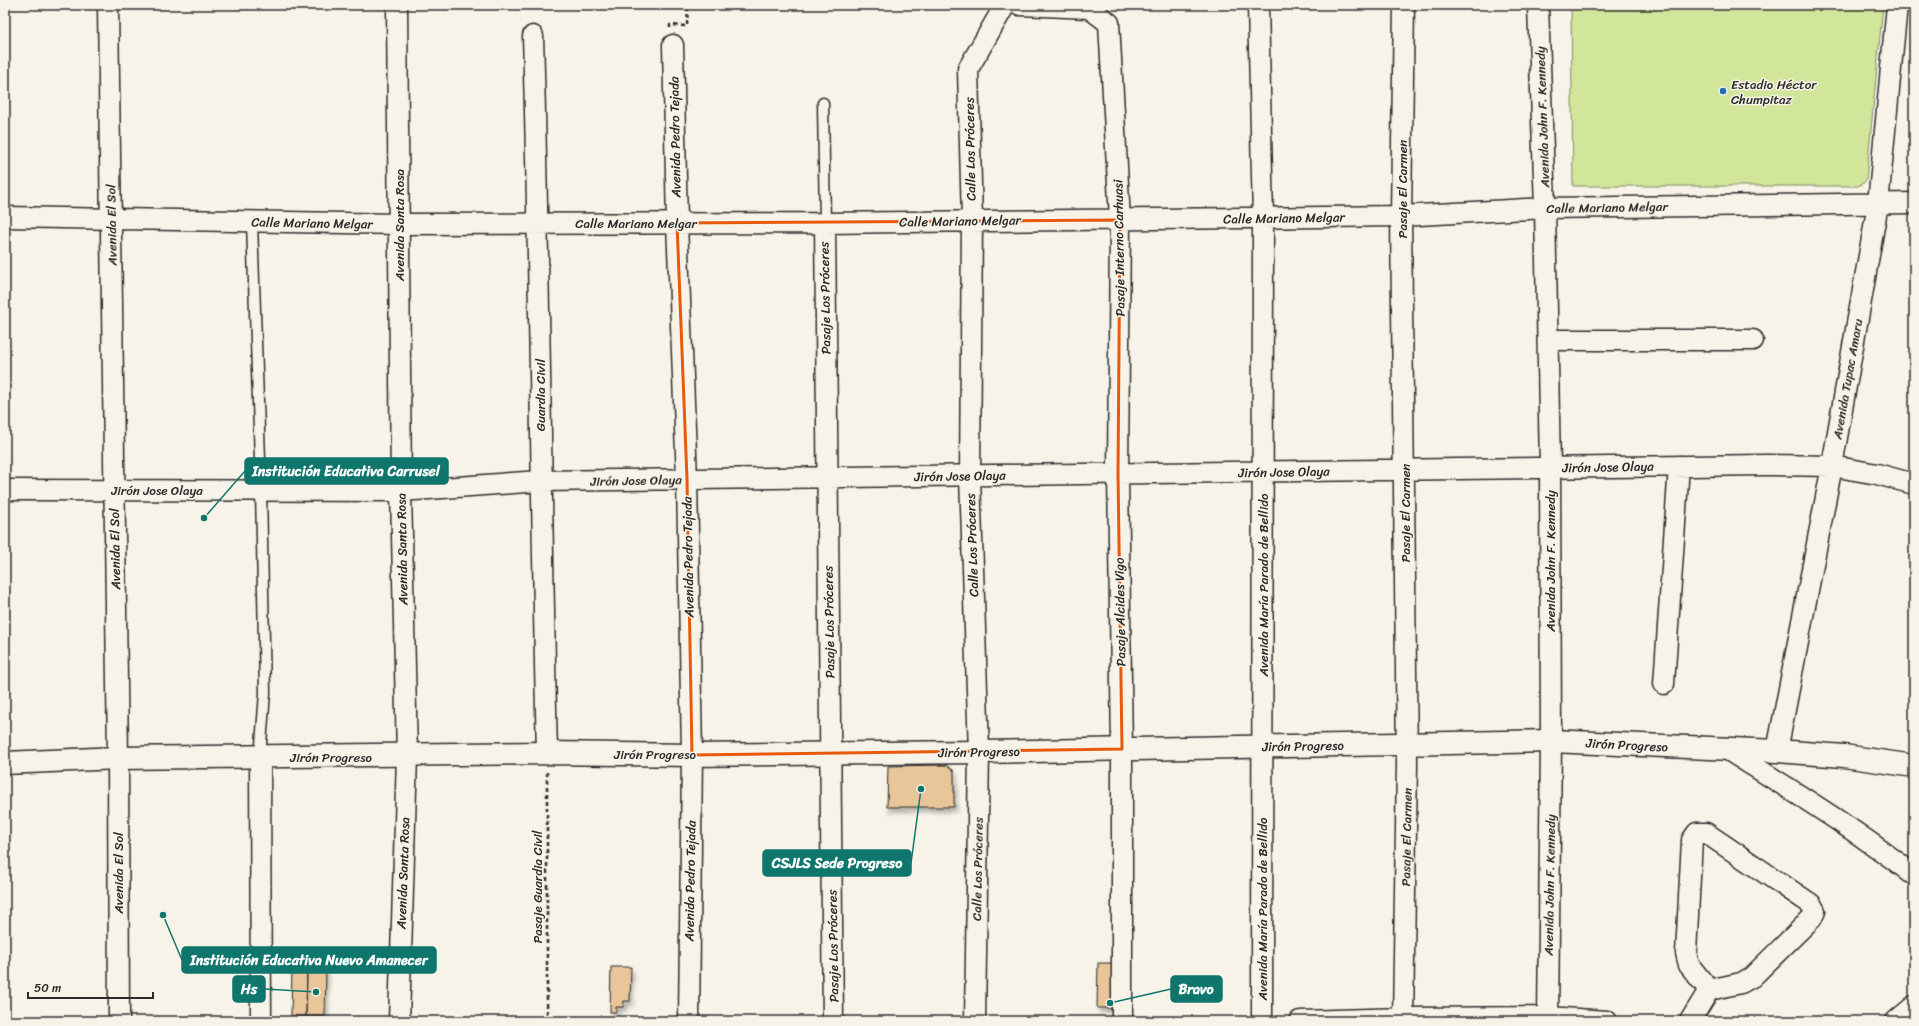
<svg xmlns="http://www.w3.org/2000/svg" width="1919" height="1026" font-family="Sriracha,sans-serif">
<defs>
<filter id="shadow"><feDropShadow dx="2.5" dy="4.5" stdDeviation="2" flood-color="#0004"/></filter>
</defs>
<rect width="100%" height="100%" fill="#f7f3e8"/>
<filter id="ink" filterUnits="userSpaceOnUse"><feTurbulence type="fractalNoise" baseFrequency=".025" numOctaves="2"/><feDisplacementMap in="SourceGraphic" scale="8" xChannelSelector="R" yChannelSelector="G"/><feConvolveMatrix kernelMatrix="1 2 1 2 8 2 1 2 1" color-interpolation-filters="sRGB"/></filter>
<g filter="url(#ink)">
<path fill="#d1e69b" stroke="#7e8863" d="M1571,5H1883L1866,181L1858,186H1573Z"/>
<path fill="#e9c59a" stroke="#2b2b2b" filter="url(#shadow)" d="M947,765L954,771V807H887L888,766Z
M1098,963H1117L1116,1008H1097Z
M611,967H631L630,1001H624L623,1007H616V1012H610Z
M292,968L307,969L306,1016H291Z
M307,969H326L325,1016H306Z"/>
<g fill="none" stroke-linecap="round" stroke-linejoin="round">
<defs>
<path id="lane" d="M823,103L825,223
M252,222L261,490L265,693L260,757"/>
<path id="street" d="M108,5L118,758L119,1021
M397,5L401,491L407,756L399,1021
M1020,5L1089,8L1109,23L1120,220L1118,474L1122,749V1021
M1258,5L1263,218L1262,1021
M1538,5L1545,208L1550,467L1551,741L1548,1021
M533,36C540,275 541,514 547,753
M673,45L677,223L687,479L692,755L689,1021
M5,217L399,224L825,223L1401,216L1545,208L1914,203
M825,223L833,1021
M1548,340H1753
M5,490L401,491L540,481L1766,465L1832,466L1877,474L1914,484
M1664,684L1679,466
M1728,750C1791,790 1855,829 1914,875
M1777,751L1832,466L1878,204L1897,5
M260,757L261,1021
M975,1021L979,752L970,476L972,221L968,69L1005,5
M1300,1021L1403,1018L1548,1017L1607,1021
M1403,1021L1407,763L1401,216L1404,5
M1690,1021L1709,990L1741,983L1752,977L1812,918L1815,911L1811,904L1706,833H1697L1692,840L1686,953L1689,965L1709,990
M1896,1021L1914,1006"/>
<path id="secondary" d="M5,763L118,758L547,753L692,755L979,752L1551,741L1777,751L1844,756L1914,766"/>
</defs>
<use href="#lane" stroke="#2b2b2b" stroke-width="13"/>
<use href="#street" stroke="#2b2b2b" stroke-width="23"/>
<use href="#secondary" stroke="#2b2b2b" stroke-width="25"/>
<path stroke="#2b2b2b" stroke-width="2.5" stroke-dasharray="4 3" stroke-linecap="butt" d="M670,28V25L687,26L688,5
M547,772V1021"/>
<use href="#lane" stroke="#f7f3e8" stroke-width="10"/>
<use href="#street" stroke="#f7f3e8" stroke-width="20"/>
<use href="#secondary" stroke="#f7f3e8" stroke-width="22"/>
</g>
</g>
<path fill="none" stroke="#e8590c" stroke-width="3" stroke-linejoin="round" d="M1120,220L1118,474L1122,749L692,755L687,479L677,223Z"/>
<circle fill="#1f6fb2" stroke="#f7f3e8" stroke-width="1.5" cx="1723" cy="91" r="4"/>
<g text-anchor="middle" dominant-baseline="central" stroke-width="3" stroke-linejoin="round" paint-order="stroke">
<g font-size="13" fill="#2b2b2b" stroke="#f7f3e8" text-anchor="start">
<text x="1731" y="84">Estadio Héctor<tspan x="1731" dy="15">Chumpitaz</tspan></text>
</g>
<g font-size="13" fill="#2b2b2b" stroke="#f7f3e8">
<text transform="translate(1542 117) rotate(-92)">Avenida John F. Kennedy</text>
<text transform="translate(675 137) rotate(-91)">Avenida Pedro Tejada</text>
<text transform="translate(970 149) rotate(-91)">Calle Los Próceres</text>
<text transform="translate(1402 189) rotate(-90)">Pasaje El Carmen</text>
<text transform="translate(1607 207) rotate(-1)">Calle Mariano Melgar</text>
<text transform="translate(1284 218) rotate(-1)">Calle Mariano Melgar</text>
<text transform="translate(960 221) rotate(-1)">Calle Mariano Melgar</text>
<text transform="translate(312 223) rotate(1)">Calle Mariano Melgar</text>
<text x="636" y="223">Calle Mariano Melgar</text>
<text transform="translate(111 225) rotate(-91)">Avenida El Sol</text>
<text transform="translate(399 225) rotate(-90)">Avenida Santa Rosa</text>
<text transform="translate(1119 248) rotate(-91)">Pasaje Interno Carhuasi</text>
<text transform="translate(825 298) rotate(-91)">Pasaje Los Próceres</text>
<text transform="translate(1847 379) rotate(-80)">Avenida Tupac Amaru</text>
<text transform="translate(540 395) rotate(-90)">Guardia Civil</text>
<text transform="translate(1608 467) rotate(-1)">Jirón Jose Olaya</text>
<text transform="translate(1284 472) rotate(-1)">Jirón Jose Olaya</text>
<text transform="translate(960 476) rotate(-1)">Jirón Jose Olaya</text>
<text transform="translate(636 480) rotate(-1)">Jirón Jose Olaya</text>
<text x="157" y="490">Jirón Jose Olaya</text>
<text transform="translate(1405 513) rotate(-90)">Pasaje El Carmen</text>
<text transform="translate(972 545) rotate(-92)">Calle Los Próceres</text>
<text transform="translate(115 549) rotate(-91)">Avenida El Sol</text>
<text transform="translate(402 549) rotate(-91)">Avenida Santa Rosa</text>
<text transform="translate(688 557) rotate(-91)">Avenida Pedro Tejada</text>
<text transform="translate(1550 561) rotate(-90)">Avenida John F. Kennedy</text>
<text transform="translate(1263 585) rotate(-90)">Avenida María Parado de Bellido</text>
<text transform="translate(1120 612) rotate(-91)">Pasaje Alcides Vigo</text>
<text transform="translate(829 622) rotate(-91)">Pasaje Los Próceres</text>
<text transform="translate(1627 745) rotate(3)">Jirón Progreso</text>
<text transform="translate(1303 746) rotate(-1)">Jirón Progreso</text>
<text transform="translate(979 752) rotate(-1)">Jirón Progreso</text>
<text x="655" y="754">Jirón Progreso</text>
<text x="331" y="757">Jirón Progreso</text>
<text transform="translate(1406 837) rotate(-89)">Pasaje El Carmen</text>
<text transform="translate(977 869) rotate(-89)">Calle Los Próceres</text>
<text transform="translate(118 873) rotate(-90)">Avenida El Sol</text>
<text transform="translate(403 873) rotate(-88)">Avenida Santa Rosa</text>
<text transform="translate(690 881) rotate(-89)">Avenida Pedro Tejada</text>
<text transform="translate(1549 885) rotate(-89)">Avenida John F. Kennedy</text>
<text transform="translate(537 887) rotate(-90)">Pasaje Guardia Civil</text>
<text transform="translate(1262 909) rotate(-90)">Avenida María Parado de Bellido</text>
<text transform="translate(833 946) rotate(-91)">Pasaje Los Próceres</text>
</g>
</g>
<path fill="none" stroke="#0f766e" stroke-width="1.5" d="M204 518L245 471M921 789L911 863M163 915L182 960M316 992L265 989M1110 1003L1171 989"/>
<g fill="#0f766e" stroke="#f7f3e8" stroke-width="1.5">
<circle cx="204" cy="518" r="4"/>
<circle cx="921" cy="789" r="4"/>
<circle cx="163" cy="915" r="4"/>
<circle cx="316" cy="992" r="4"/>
<circle cx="1110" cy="1003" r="4"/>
</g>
<g fill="#0f766e" stroke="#0f766e" stroke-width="1.5">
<rect x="245" y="458" width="203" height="26" rx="4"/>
<rect x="763" y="850" width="148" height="26" rx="4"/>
<rect x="182" y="947" width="254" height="26" rx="4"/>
<rect x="233" y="976" width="32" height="26" rx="4"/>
<rect x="1171" y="976" width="51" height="26" rx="4"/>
</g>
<g font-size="14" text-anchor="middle" font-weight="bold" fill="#fff">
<text x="346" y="476">Institución Educativa Carrusel</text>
<text x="837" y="868">CSJLS Sede Progreso</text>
<text x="309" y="965">Institución Educativa Nuevo Amanecer</text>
<text x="249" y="994">Hs</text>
<text x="1196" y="994">Bravo</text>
</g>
<rect width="1919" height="1026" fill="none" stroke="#f7f3e8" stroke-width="20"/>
<rect x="10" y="10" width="1899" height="1006" fill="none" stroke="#2b2b2b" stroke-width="1.5" filter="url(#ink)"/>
<path d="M28 992v6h125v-6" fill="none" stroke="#2b2b2b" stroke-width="2"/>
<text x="34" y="992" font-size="12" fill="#2b2b2b" stroke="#f7f3e8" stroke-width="3" paint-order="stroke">50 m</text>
</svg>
